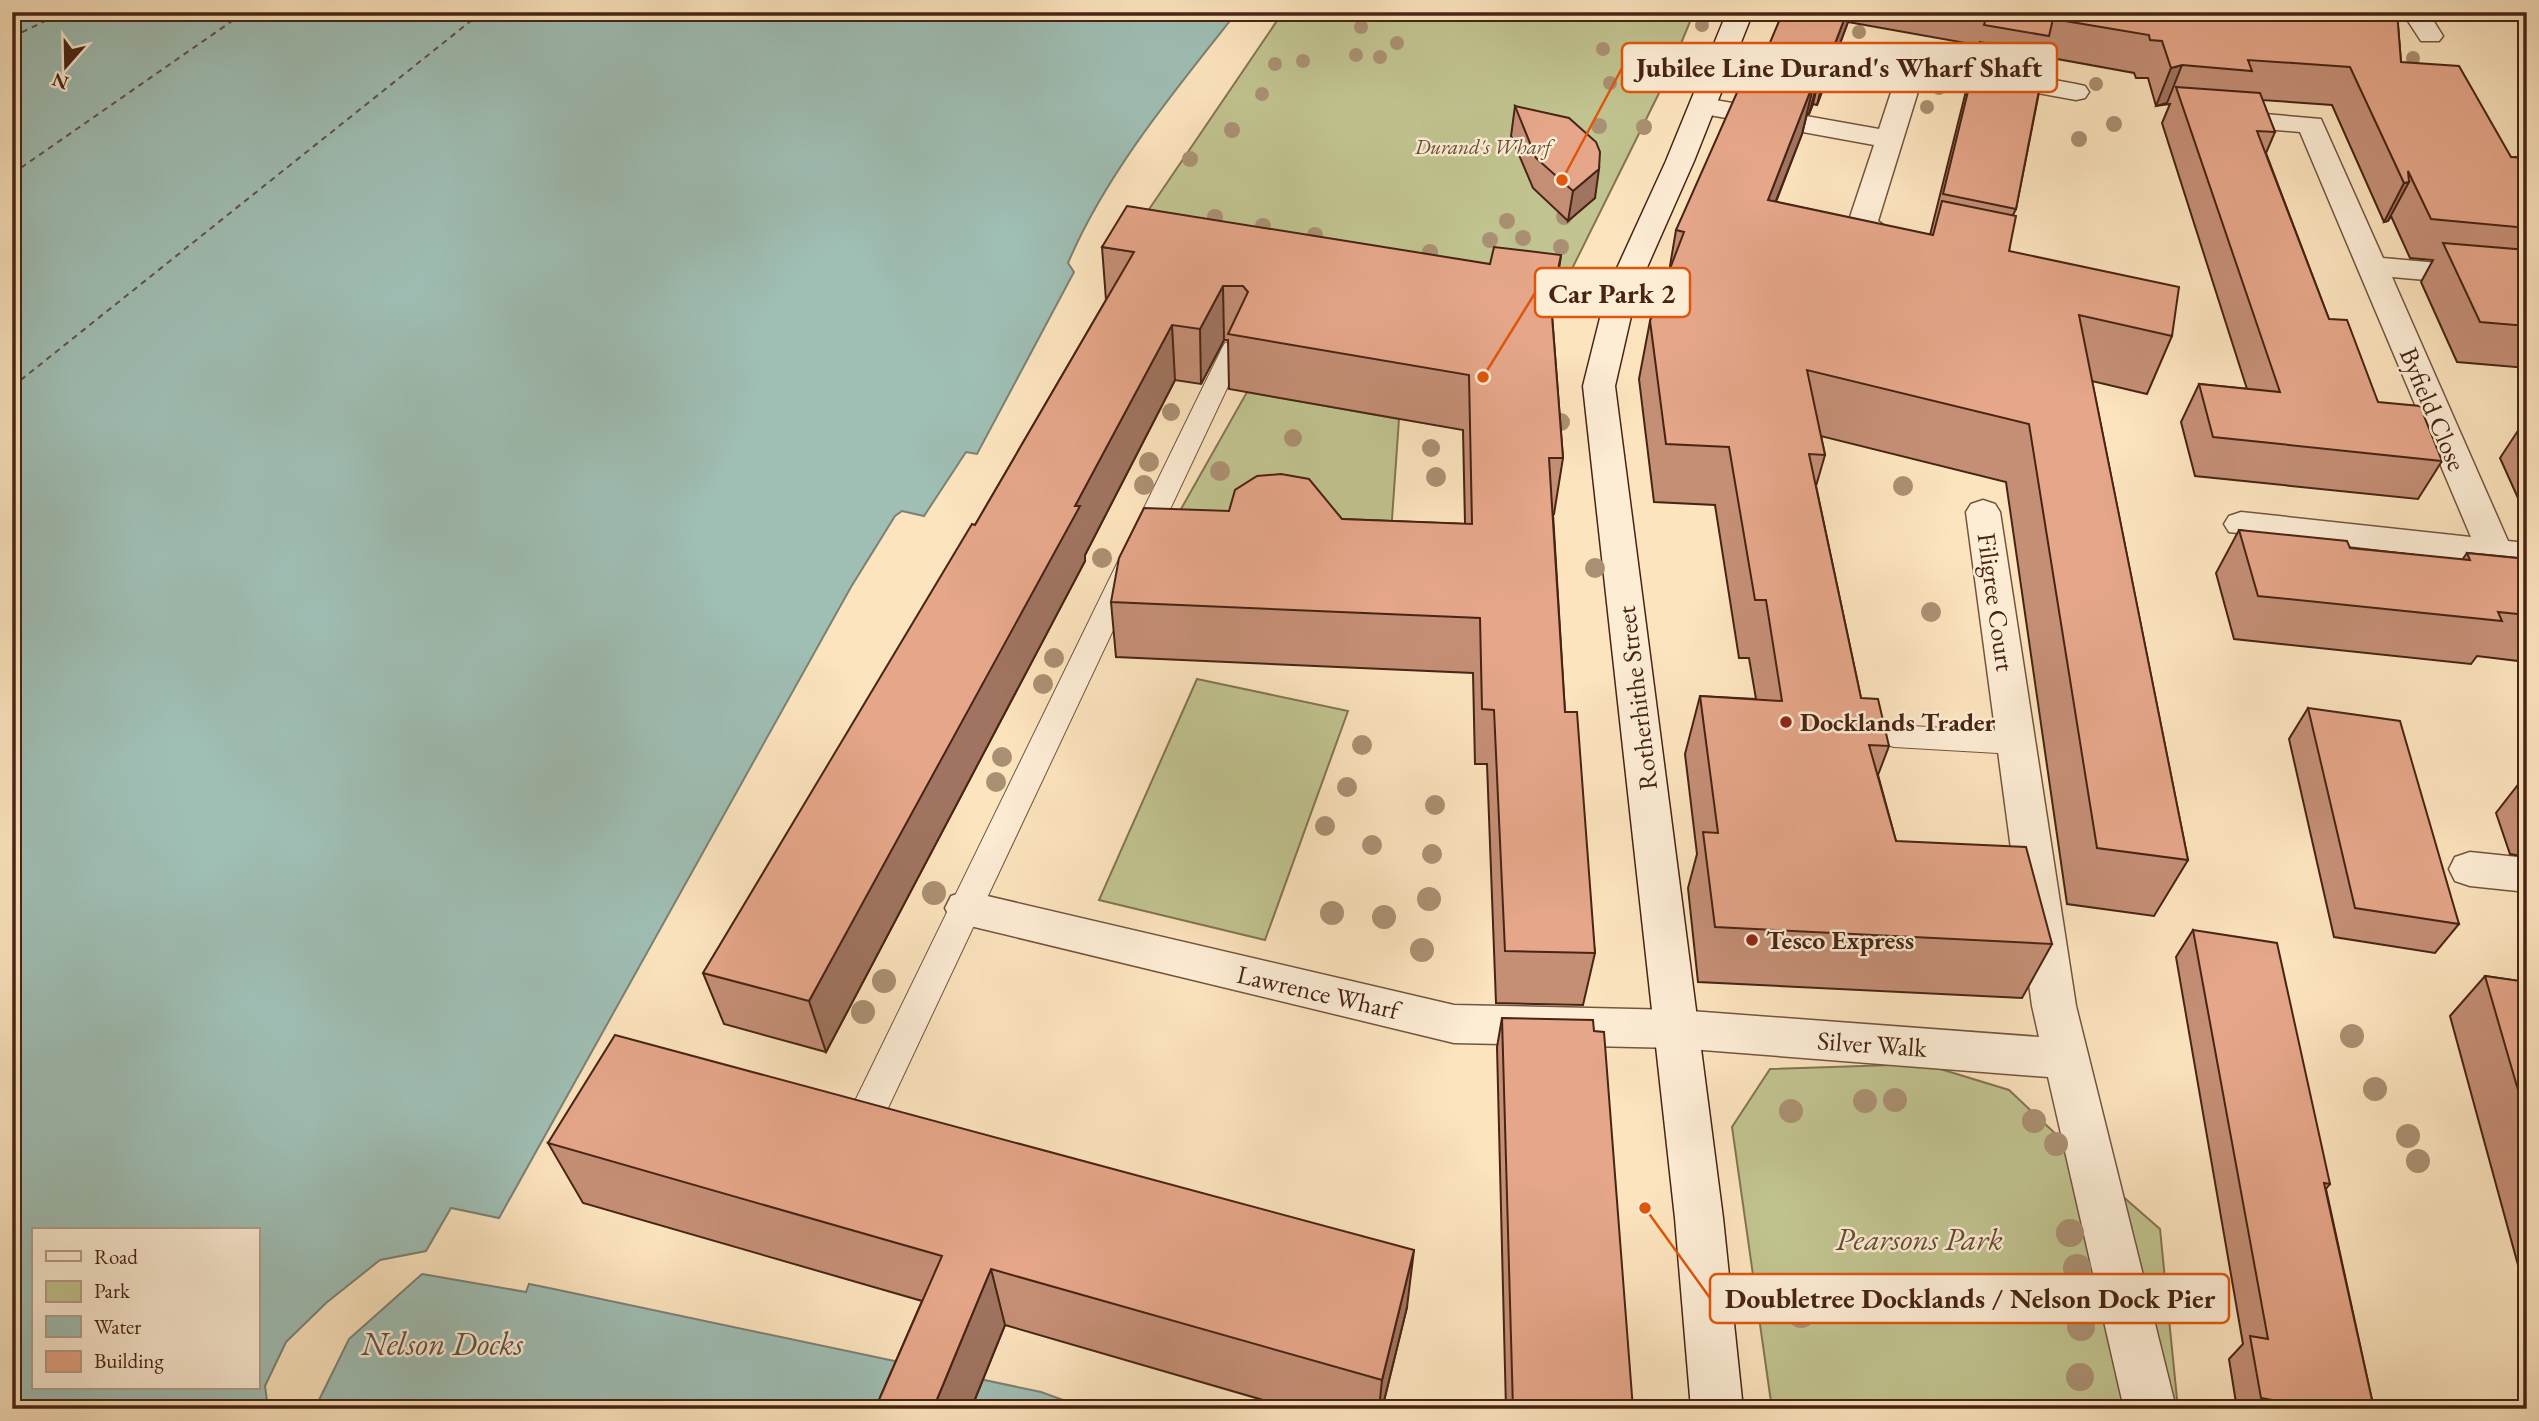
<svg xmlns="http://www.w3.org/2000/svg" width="2539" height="1421" font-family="'EB Garamond',serif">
<rect width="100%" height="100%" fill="#fce4be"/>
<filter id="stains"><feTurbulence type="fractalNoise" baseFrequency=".00286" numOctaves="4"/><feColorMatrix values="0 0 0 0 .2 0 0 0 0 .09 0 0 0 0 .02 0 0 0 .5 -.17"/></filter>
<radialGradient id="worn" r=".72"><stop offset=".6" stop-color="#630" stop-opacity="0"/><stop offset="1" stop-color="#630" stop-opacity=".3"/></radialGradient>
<path fill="#c1c490" stroke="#847452" stroke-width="2" d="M1283,12H1694L1668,75L1560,293L1137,227Z
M1247,392L1399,419L1388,576L1150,564Z
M1197,679L1348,711L1265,940L1099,900Z
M1924,1064L2009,1090L2112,1187L2160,1229L2178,1409H1772L1732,1127L1770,1069Z"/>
<path fill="#9fbeb4" stroke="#7c8074" stroke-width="2" fill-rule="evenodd" d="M12,12H1237C1176,89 1106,173 1068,263L1074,272L977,454L966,452L924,516L902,511L895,516L851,587L499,1218L451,1208L426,1251L380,1260L326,1303L286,1342L265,1386L268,1409H12ZM33,1230H257V1388H33Z
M422,1274L526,1292L529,1284L549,1288L1041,1392L1088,1409H317V1404L349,1339Z"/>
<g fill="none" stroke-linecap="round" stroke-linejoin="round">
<path stroke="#615244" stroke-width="2" stroke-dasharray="6 5" stroke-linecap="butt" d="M12,37L64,12
M12,174L245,12
M12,387L482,12"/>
<defs>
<path id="lane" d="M1234,341L1243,343L1246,348L880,1125L867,1130L854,1125L849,1114L854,1103L1222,348L1225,343Z
M1894,725L2015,732L2026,735L2030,743L2026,751L2015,754L1894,747L1883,744L1879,736L1883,728Z"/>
<path id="street" d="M2402,12H2428L2443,36L2439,41H2421Z
M1914,54L2076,84L2085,86L2089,92L2085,98L2076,100L1924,72L1878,221L1891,231L1916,237L1921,243L1916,249C1892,255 1863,244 1848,223L1874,145L1704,114L1694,112L1690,106L1694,100L1704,98L1879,129L1901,62L1905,56Z
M2218,110L2321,119L2383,258L2527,271V289L2392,277L2508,541L2527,543V567L2229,532L2224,524L2229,516L2241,512L2471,537L2300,132L2208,124L2204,118L2208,112Z
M1983,500L1995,504L2000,512L2076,1006L2174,1400L2170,1409H2126L2122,1400L2048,1077L1677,1048L1454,1043L966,925L951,920L945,908L951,896L966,891L1454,1005L1677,1010L2039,1037L2032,1006L1966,512L1971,504Z
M2470,852L2527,858V892L2470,886L2455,881L2449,869L2455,857Z"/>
<path id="secondary" d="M1727,12H1753L1694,161L1637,290L1615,386L1723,1218L1743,1409H1691L1675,1218L1583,386L1607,290L1666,161Z"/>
</defs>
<use href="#lane" stroke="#74543e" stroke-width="2"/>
<use href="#street" stroke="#74543e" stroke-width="3"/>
<use href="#secondary" stroke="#472414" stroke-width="3"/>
<use href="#lane" fill="#fdedd5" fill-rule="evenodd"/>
<use href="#street" fill="#fdedd5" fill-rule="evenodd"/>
<use href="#secondary" fill="#fdedd5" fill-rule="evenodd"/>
</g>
<g fill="#aa9072">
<circle cx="1702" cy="25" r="7"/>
<circle cx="1361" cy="27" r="7"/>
<circle cx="1859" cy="32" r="7"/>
<circle cx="1397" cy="43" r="7"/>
<circle cx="1603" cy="49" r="7"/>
<circle cx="1356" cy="55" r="7"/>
<circle cx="1380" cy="57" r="7"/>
<circle cx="2413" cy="58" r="7"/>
<circle cx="1303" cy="61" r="7"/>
<circle cx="1275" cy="64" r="7"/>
<circle cx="1610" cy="83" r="7"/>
<circle cx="2096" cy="84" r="7"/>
<circle cx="1939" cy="88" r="7"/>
<circle cx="1262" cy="94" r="7"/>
<circle cx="1927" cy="107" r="7"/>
<circle cx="2114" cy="124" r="8"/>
<circle cx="1599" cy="126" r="8"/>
<circle cx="1644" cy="127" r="8"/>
<circle cx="1232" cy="130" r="8"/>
<circle cx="2079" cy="139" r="8"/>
<circle cx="1190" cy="159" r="8"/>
<circle cx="1215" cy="217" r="8"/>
<circle cx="1564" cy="217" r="8"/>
<circle cx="1507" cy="221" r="8"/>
<circle cx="1263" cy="226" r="8"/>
<circle cx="1315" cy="235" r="8"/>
<circle cx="1523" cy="238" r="8"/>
<circle cx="1490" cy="240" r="8"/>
<circle cx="1561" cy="247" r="8"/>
<circle cx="1430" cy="252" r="8"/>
<circle cx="1171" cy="412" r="9"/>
<circle cx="1561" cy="422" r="9"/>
<circle cx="1293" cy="438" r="9"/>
<circle cx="1431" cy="448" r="9"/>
<circle cx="1149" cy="462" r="10"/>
<circle cx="1220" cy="471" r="10"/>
<circle cx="1436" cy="477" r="10"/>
<circle cx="1144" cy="485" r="10"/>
<circle cx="1903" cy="486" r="10"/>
<circle cx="1102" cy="558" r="10"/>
<circle cx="1595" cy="568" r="10"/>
<circle cx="1931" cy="612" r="10"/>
<circle cx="1054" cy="658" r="10"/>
<circle cx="1043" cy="684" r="10"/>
<circle cx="1362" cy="745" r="10"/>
<circle cx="1002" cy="757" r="10"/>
<circle cx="996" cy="782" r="10"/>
<circle cx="1347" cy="787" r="10"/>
<circle cx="1435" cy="805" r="10"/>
<circle cx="1325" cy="826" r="10"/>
<circle cx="1372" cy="845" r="10"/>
<circle cx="1432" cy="854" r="10"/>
<circle cx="934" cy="893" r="12"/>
<circle cx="1429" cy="899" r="12"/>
<circle cx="1332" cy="913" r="12"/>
<circle cx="1384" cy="917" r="12"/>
<circle cx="1422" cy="950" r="12"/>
<circle cx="884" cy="981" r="12"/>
<circle cx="863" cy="1012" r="12"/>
<circle cx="2352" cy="1036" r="12"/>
<circle cx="2375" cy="1089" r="12"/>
<circle cx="1895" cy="1100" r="12"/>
<circle cx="1865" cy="1101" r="12"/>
<circle cx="1791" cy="1111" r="12"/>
<circle cx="2034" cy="1121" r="12"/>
<circle cx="2408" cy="1136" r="12"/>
<circle cx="2056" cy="1144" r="12"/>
<circle cx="2418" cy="1161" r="12"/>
<circle cx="2070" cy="1233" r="14"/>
<circle cx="2077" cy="1268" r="14"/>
<circle cx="1801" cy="1314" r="14"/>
<circle cx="2081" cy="1327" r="14"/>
<circle cx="2080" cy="1377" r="14"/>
</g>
<path fill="#c58f76" stroke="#472414" stroke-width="2" fill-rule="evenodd" d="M1783,12H2397L2401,62L2511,157L2527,158V368L2457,362L2421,282L2433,260L2410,258L2391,216L2388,221L2384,222L2332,105L2262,100L2275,132L2266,153L2329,319L2378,402L2442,461L2418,499L2195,476L2181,422L2199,384L2247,389L2162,123L2170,104L2156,106L2148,78H2136L2134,73L2046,57L2016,209L2013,215L2009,251L2172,336L2147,394L2092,381L2188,860L2154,916L2067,904L2006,482L1821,436L1825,455L1816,486L1861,698L1889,746L1878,775L1896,841L2052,944L2022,998L1698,982L1688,888L1697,854L1685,754L1700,696L1756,699L1749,658H1739L1715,505L1654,502L1639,379L1650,321L1669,272L1676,230L1751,81L1760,69ZM1848,22L1977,45L1973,62H1974L1968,83L1930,235L1776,202L1802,134L1807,114H1809L1813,104L1817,105Z
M1515,106L1595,198L1568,221L1533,188L1511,136Z
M1102,247L1552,315L1563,458L1554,514H1553L1565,712L1595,953L1583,1005L1496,1003L1487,764H1475L1473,673L1116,657L1111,602L1342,519L1465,524L1463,430L1229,389L1228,340H1224L1201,384L1175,380L1085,555V561L826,1052L724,1024L703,973L975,525L1106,300Z
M2527,417V508L2522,507L2500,458Z
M2239,530L2350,548L2462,560L2467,553L2527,559V662L2477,656L2471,664L2234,639L2216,573Z
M2308,708L2459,924L2435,953L2334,937L2289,739Z
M2517,786L2527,802V857L2510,854L2496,813Z
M2527,890V905L2523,894Z
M2193,930L2330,1184L2326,1189L2374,1409H2237L2229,1359L2243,1344L2176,957Z
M2485,976L2527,982V1298L2450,1016Z
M1502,1018L1633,1409H1506L1497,1047Z
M548,1143L1407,1307L1382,1409H1294L1005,1325L971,1409H875L922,1301L583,1203Z"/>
<path fill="#a07460" stroke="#472414" stroke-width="2" d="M1847,12H1850L1848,22L1817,105L1826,67Z
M2182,65L2167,103L2156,106L2171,68Z
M1822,67L1813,104L1809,114L1819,76Z
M1815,79L1802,134L1754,257L1768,200Z
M1599,169L1595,198L1568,221L1573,191Z
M2409,182L2388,221L2384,222L2404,183Z
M1561,255L1553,310L1544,358L1551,303Z
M1223,286L1224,340L1201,384L1200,329Z
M1172,325L1175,380L1085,555V561L826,1052L809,1001Z
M1414,1250L1407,1307L1382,1409H1379L1382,1380Z
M991,1269L1005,1325L971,1409H933Z"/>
<path fill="#e5a689" stroke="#472414" stroke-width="2" d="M1783,12H1847L1826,67H1822L1819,76L1760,66Z
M1988,12H2397L2401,62L2459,66L2511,157L2527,158V228L2431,219L2408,171L2409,182L2404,183L2350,67L2248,60L2252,71L2182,65L2171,68L2162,41L2150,40L2149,35L2053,19L2049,36L1984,25Z
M1980,42L2046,54L2016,209L1943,194Z
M1756,69L1815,79L1768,200L1933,235L1942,201L2016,216L2009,251L2179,287L2172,336L2079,315L2188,860L2097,848L2029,424L1807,370L1825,455L1809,454L1861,698L1878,699L1889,746L1869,745L1896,841L2026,847L2052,944L1715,927L1703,832L1718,833L1700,696L1782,701L1766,600H1755L1729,447L1666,444L1650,321L1684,232L1676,230L1743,79L1751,81Z
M2176,87L2260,93L2275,132L2257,131L2329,319L2347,320L2378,402L2420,406L2442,461L2213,437L2199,384L2280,392Z
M1515,106L1569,118L1596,142L1600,152L1599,169L1573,191L1536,158Z
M1127,206L1490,264L1494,247L1561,255L1551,303L1563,458H1549L1565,712H1577L1595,953L1505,951L1494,710L1482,709L1480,618L1111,602L1119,558L1144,508L1229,511L1235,490L1257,476L1281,474L1309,479L1342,519L1472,524L1469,375L1228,334L1248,292L1243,286H1223L1200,329L1172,325L1075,506H1080L809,1001L703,973L972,524L975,525L1134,252L1102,247Z
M2443,243L2527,250V326L2480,322Z
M2239,530L2347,541L2350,548L2470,560L2467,553L2527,559V615L2498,612L2502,621L2258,596Z
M2308,708L2400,721L2459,924L2355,908Z
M2517,786L2527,802V813Z
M2193,930L2277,943L2330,1184L2324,1183L2374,1409H2324L2261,1398L2250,1336L2268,1339Z
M2485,976L2527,982V1121Z
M1502,1018L1593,1020L1594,1031L1604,1032L1633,1409H1513Z
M615,1035L1414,1250L1382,1380L991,1269L933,1409H875L942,1256L548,1143Z"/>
<g fill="#8f2418" stroke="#fdedd5" stroke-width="2.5">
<circle cx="1786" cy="722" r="7"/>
<circle cx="1752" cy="940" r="7"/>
</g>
<g text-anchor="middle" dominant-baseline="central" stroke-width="5" stroke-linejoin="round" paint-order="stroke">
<g font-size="21" font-style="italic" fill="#664c33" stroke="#fdedd5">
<text x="1483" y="146">Durand's Wharf</text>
</g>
<g font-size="26" fill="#472414" stroke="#fdedd5">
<text transform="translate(2433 409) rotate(67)">Byfield Close</text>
<text transform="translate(1996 602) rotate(82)">Filigree Court</text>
<text transform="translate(1637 698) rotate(-97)">Rotherhithe Street</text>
<text transform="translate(1318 992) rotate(13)">Lawrence Wharf</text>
<text transform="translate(1872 1044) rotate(4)">Silver Walk</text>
</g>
<g font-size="26" font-weight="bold" fill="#472414" stroke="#fdedd5" text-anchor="start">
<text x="1800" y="722">Docklands Trader</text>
<text x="1766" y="940">Tesco Express</text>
</g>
<g font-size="32" font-style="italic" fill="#664c33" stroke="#fdedd5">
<text x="1919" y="1239">Pearsons Park</text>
</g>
<g font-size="33" font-style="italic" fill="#615244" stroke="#fdedd5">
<text x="442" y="1343">Nelson Docks</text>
</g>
</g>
<path fill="none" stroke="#e0560c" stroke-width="2.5" d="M1562 180L1622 68M1483 377L1535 293M1645 1208L1710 1298"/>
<g fill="#e0560c" stroke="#fdedd5" stroke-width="2.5">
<circle cx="1562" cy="180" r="7"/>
<circle cx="1483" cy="377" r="7"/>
<circle cx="1645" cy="1208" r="7"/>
</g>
<g fill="#fdedd5" stroke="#e0560c" stroke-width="2.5">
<rect x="1622" y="43" width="435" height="49" rx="7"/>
<rect x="1535" y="268" width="155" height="49" rx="7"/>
<rect x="1710" y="1274" width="519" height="49" rx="7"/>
</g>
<g font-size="28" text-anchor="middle" font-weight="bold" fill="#472414">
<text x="1839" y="77">Jubilee Line Durand's Wharf Shaft</text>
<text x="1612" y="303">Car Park 2</text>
<text x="1970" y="1308">Doubletree Docklands / Nelson Dock Pier</text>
</g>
<rect width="2539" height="1421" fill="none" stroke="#fce4be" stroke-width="42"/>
<rect x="14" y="14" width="2511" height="1393" fill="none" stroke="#472414" stroke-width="3.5"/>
<rect x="21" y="21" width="2497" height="1379" fill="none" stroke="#472414" stroke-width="2"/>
<rect x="32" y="1228" width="228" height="161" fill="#fdedd5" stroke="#b49d88" stroke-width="2"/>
<rect x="46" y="1251" width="35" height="10" fill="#fdedd5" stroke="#b49d88" stroke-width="2"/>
<text x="94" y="1264" font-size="21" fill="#472414">Road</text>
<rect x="46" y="1281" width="35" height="21" fill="#c1c490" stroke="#b49d88" stroke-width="2"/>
<text x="94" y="1298" font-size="21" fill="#472414">Park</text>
<rect x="46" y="1316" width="35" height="21" fill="#9fbeb4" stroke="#b49d88" stroke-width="2"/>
<text x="94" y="1334" font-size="21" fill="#472414">Water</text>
<rect x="46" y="1351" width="35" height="21" fill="#e5a689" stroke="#b49d88" stroke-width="2"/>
<text x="94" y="1368" font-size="21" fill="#472414">Building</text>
<g transform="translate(66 66) rotate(200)" stroke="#fdedd5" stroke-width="5" paint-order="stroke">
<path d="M0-5L12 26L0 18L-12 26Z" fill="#472414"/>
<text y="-10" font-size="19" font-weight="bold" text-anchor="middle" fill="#472414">N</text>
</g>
<rect width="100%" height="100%" filter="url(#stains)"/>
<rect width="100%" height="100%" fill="url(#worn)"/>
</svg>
